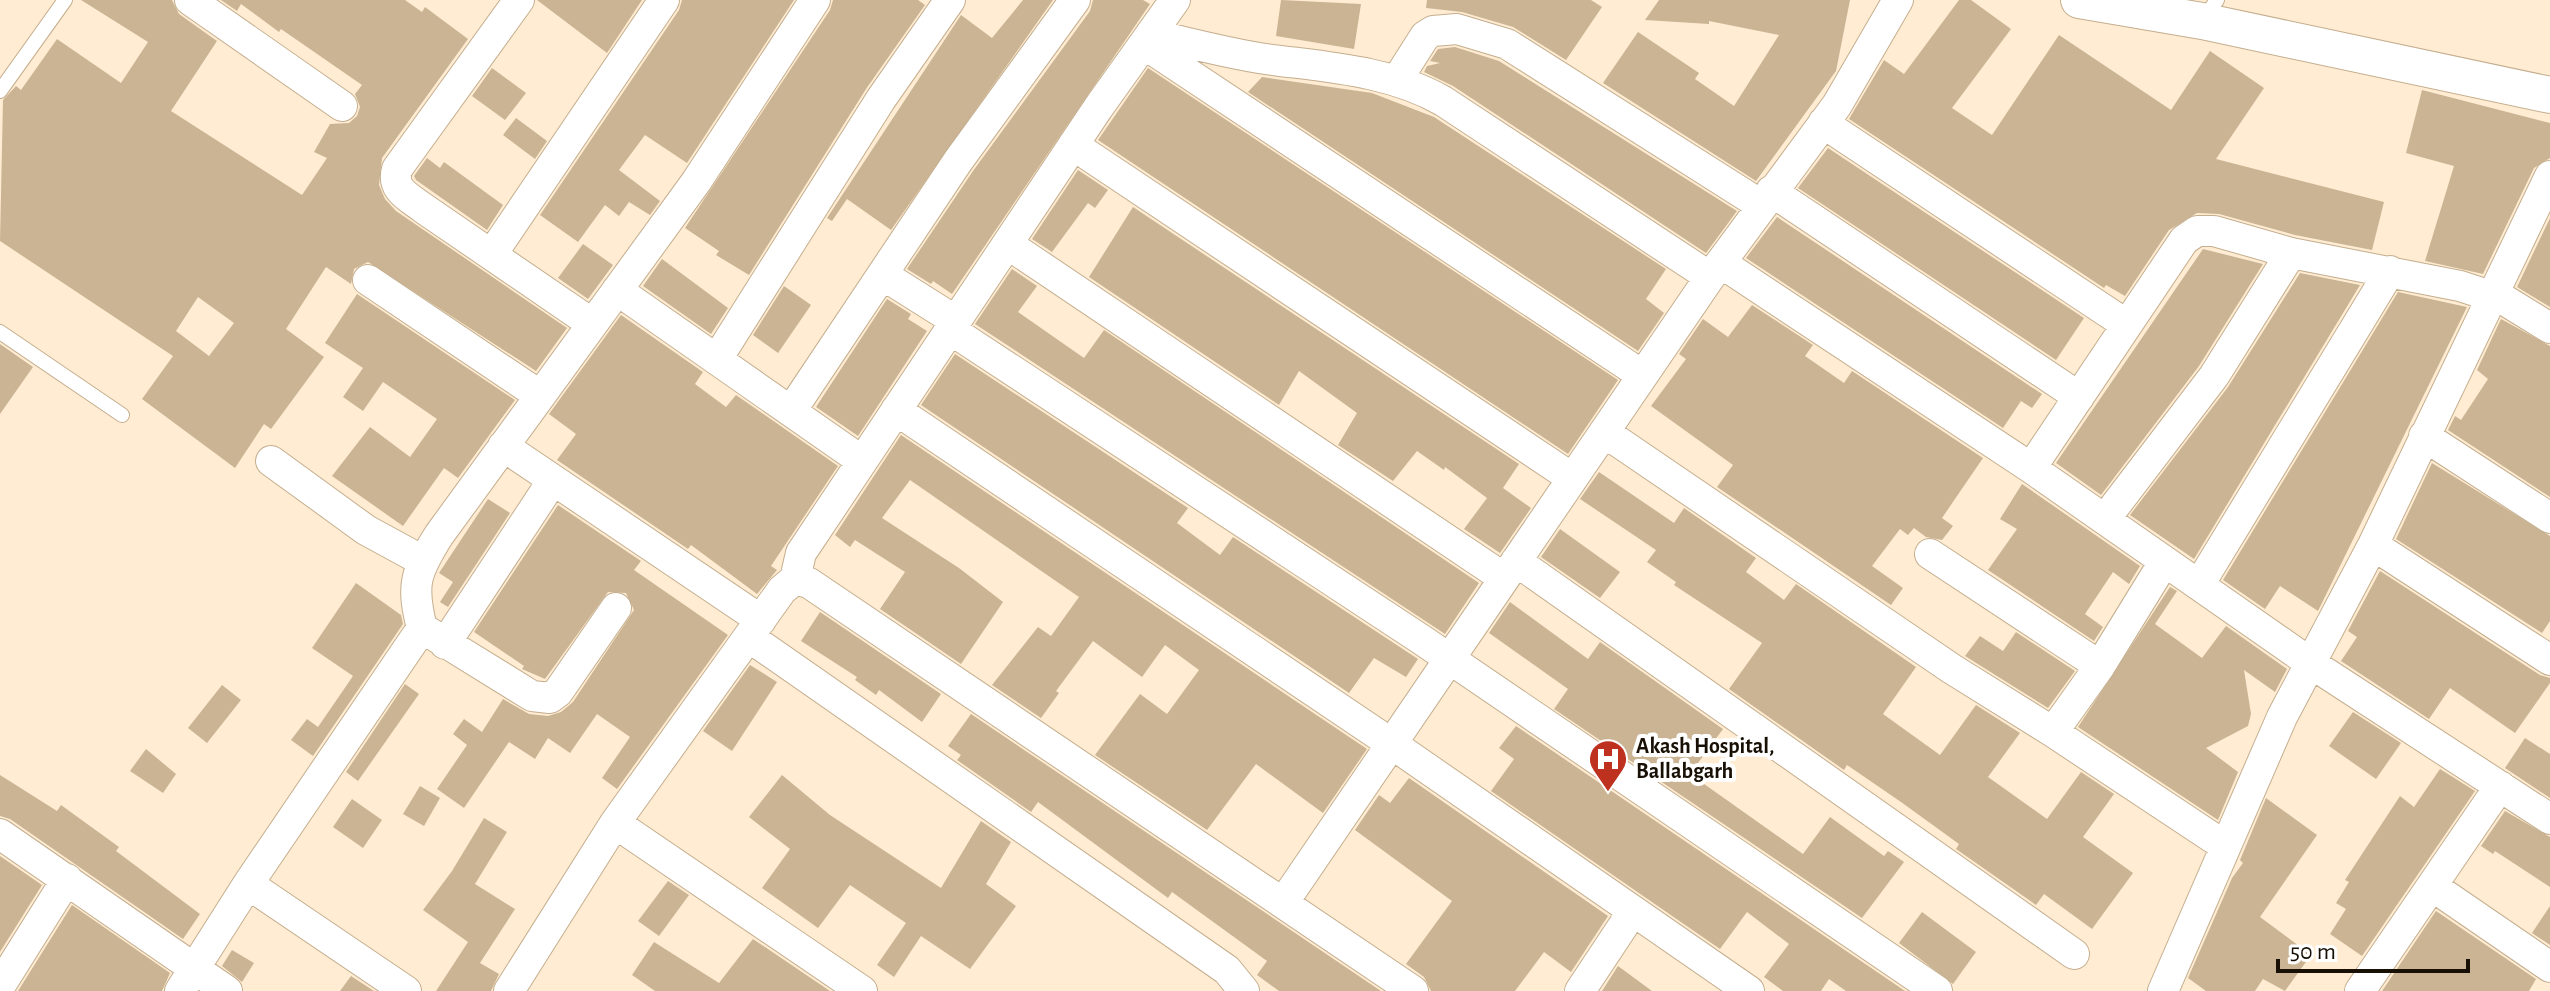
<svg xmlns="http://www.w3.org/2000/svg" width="2550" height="991" font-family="'Alegreya Sans',sans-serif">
<rect width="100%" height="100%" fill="#ffecd2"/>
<path fill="#cab494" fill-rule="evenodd" d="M81,0H172L179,14L217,41L171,111L302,195L327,158L314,152L330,124L349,123L357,116L360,107L355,94L362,85L281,29L279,32L241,4L237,11L221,0H405L422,12L425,7L468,39L382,158L379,185L385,199L396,211L567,328L536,371L368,262L354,269L351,284L326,267L286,329L324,357L271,429L264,424L235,468L142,399L173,356L0,241L3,100L16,86L21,90L57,39L121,83L148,42ZM198,297L234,323L209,356L176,331Z
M537,0H642L607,53Z
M682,0H794L687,163L645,135L619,170L660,201L650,215L629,202L619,216L605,205L578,242L540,215L679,10Z
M833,0H918L925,5L866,89L749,275L716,255L719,251L685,228L830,10Z
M1023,0H1053L891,230L847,199L832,221L827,218L961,15L992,38Z
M1093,0H1143L1150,4L952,294L933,281L931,284L907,269L973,171L1090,11Z
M1281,0L1361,4L1354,49L1276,36Z
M1427,0H1591L1602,7L1566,60L1513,27L1462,12L1426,8Z
M1659,0H1850L1836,71L1756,181L1603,83L1638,32L1699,73L1695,79L1734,106L1779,35L1709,21V24L1645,20Z
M1959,0H1971L2011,29L1952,108L1992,135L2059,35L2171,110L2210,51L2264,88L2216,159L2384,202L2372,250L2295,235L2219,214L2197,213L2169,230L2125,296L2106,285L2104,288L1849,119L1884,60L1904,74Z
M1455,47L1499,61L1737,211L1706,253L1453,86L1424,72L1427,66L1440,63L1430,61L1438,49Z
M492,68L526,93L505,120L472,96Z
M1148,68L1618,380L1568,454L1098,140Z
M1262,77L1372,93L1434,117L1666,269L1646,299L1664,313L1638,351L1248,92Z
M2422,90L2550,123V158L2534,168L2483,274L2425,261L2454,166L2406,153Z
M516,118L547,141L535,159L503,135Z
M1828,148L2084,318L2056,360L1798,188Z
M427,158L440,168L444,162L503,205L487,230L416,180L414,176Z
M1078,170L1108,190L1095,208L1088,203L1052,252L1032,239Z
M1133,207L1519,464L1503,488L1531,508L1500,553L1464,529L1487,498L1445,467L1444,470L1417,451L1393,481L1338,445L1357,413L1299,371L1279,405L1089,277Z
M1777,217L2042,394L2032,408L2021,401L2003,428L1746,258Z
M2550,218V307L2517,287Z
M583,244L613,265L588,299L558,278Z
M2203,249L2263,264L2199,366L2101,495L2056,463Z
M662,259L728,308L711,334L643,286Z
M1012,269L1037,286L1018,312L1084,358L1104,330L1479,583L1445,634L975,324Z
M2300,273L2360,285L2194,559L2130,515L2228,387Z
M784,286L811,305L778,353L753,335Z
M2398,292L2467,307L2318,611L2280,586L2265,609L2223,580Z
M357,294L515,400L458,478L444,468L403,526L332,476L370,427L410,457L437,419L383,382L363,411L343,397L363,368L325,343Z
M887,299L911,314L908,319L927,331L858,436L816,407Z
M1752,305L1813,345L1805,356L1844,383L1852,371L1983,458L1942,518L1953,526L1942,540L1926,537L1914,528L1908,535L1900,529L1872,566L1903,588L1891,605L1717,487L1733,465L1651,406L1686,359L1679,354L1703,319L1728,337Z
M621,315L703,372L695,384L726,407L736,395L838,466L771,566L777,570L757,594L691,545L688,549L557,460L576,434L549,414Z
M2501,319L2550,346V497L2448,430L2455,416L2461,420L2488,379L2477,370Z
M0,344L33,367L0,414Z
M955,354L1188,508L1177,523L1220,555L1233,537L1418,659L1406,677L1374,658L1349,693L921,405Z
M901,435L1367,749L1323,813L1256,764L1207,830L1095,755L1140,694L1167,714L1199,670L1165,645L1142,677L1093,641L1056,691L1059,693L1041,718L992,685L1038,627L1051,636L1079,597L910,480L882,518L959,568L1003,602L961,664L880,609L905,572L855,540L850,547L835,535Z
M2432,463L2550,536V621L2542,633L2396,539Z
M1599,472L1674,523L1684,508L1756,558L1746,572L1784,600L1796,584L1916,667L1883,714L1940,755L1976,705L2020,733L1988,777L2047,819L2081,772L2114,794L2083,837L2133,873L2092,929L2044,894L2036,905L1956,849L1959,844L1901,802L1847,765L1844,770L1729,689L1762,643L1674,585L1676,582L1647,562L1656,550L1580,499Z
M2022,484L2140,566L2129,584L2113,572L2085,614L2103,627L2094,641L1988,570L2017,529L2000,519Z
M488,499L510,513L448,607L440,602L453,582L439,573Z
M558,505L641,561L634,570L728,635L617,789L602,778L630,737L597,714L570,753L548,738L535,759L509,742L464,808L437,789L467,745L453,734L464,719L482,732L503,699L529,714L548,716L561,712L573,702L634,610L626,593L608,592L545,679L522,669L524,666L474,632Z
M1560,529L1620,572L1600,598L1541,557Z
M2380,571L2540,675L2550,678V683L2515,733L2450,688L2429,719L2341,661L2357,637L2348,631Z
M356,583L401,615L403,624L313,756L291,740L307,719L318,727L353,676L312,648Z
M2170,587L2177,591L2155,624L2202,658L2226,626L2287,669L2275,692L2244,670L2251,714L2248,726L2206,748L2238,772L2218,820L2078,727Z
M1510,602L1588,659L1600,642L1723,729L1690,774L1803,854L1830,817L1884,856L1888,851L1904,862L1862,918L1554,709L1568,689L1489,633Z
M820,612L941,694L922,722L879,690L876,695L855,680L857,677L801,641Z
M2016,632L2075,671L2048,708L1965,656L1980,636L2003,651Z
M750,665L777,682L732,751L703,731Z
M405,684L419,694L358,781L346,772Z
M222,685L241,700L207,743L188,728Z
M2353,712L2401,743L2376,779L2329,746Z
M971,714L1381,991H1279L1257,975L1267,961L1172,892L1168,898L1038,802L1031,812L957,760L961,755L948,746Z
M1516,726L1905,991H1846L1829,979L1821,991H1783L1764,977L1789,944L1747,912L1720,949L1491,791L1514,759L1499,748Z
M2525,738L2550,754V798L2505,768Z
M146,749L176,774L163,793L130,771Z
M2440,769L2475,791L2362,956L2330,934L2346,909L2336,903L2349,882L2345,880L2400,796L2414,807Z
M0,775L57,811L61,805L119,847L116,851L200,914L183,939L10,819L0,816Z
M782,775L830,815L941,888L981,821L1011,842L986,884L1016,906L970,969L921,936L894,977L877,965L906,923L850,885L818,928L762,888L790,849L749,817Z
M1409,778L1608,916L1571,972L1544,952L1515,991H1431L1424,977L1406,964L1452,901L1355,830L1379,795L1390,803Z
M420,786L440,798L424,826L403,814Z
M2266,798L2317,835L2260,917L2311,955L2285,991L2263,979L2255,991H2206L2188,978L2232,878L2243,863L2240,860Z
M352,799L382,820L363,848L333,827Z
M2505,811L2550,837V887L2495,851L2493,854L2481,846Z
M484,818L507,832L475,884L515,909L480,963L499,974L491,991H436L468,942L423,910L452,871Z
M0,856L42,885L0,952Z
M668,881L689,895L659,936L638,921Z
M72,905L170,973L162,991H18Z
M2550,906V945L2532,933Z
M2436,911L2536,979L2529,991H2382Z
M1922,912L1976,952L1953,984L1899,943Z
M753,939L830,991H655L632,975L654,942L719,983Z
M232,950L254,963L242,982L222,966Z
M1618,966L1652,991H1602Z
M351,976L374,991H340Z"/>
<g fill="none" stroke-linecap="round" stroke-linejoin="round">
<defs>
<path id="service" d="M2202,21L2217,0
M0,91L65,0
M0,332L122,415"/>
<path id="minor" d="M190,0L342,106
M519,0L397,169C391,190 409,197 423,208L591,323
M1151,34C1187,43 1223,52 1259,58C1321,67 1387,69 1443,101L1710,277
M1144,44L1642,375
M1397,80L1425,36L1433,31L1457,29L1507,44L1761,205
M1823,123L2127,325
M1073,145L1572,478
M1771,191L2079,397
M1009,245L1504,578
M492,254L664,0
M1721,263L2031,468L2312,664L2550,819
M883,275L956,321
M368,280L539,395
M617,290L862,461
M951,330L1422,640L1937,991
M717,359L881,99L950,0
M896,410L1392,744L1749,991
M791,411L958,161L1075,0
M1604,432L1952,669L2053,732L2100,666L2164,562
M2424,436L2550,518
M503,446L761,620
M271,461L366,530L423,561
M2031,468L2184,240L2197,231H2214L2291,253L2460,286L2506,301L2550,328
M2105,519L2214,376L2291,253
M2373,545L2550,660
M1930,554L2100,666
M1516,561L2074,954
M795,579L801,553L1098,108L1175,0
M2199,585L2390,271
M422,628L532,696L550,698L558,692L616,608
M749,637L1227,970L1244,991
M445,644L553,480
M2053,732L2225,846
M615,823L862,991
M0,834L227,991
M248,884L406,991
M2432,886L2550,967
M1283,903L1710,277L1837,105L1898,0
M0,986L67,879
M180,991L248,884L422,628C411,585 415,573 439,535L696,182L815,0
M509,991L615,823L782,590L795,579L809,583L1413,991
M1580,991L1633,911
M2163,991L2282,717L2373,545L2550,176
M2360,991L2500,786"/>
<path id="tertiary" d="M2079,0L2202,21L2550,95"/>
</defs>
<use href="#service" stroke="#c4ae8e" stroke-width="16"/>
<use href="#minor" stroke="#c4ae8e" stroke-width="32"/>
<use href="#tertiary" stroke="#c4ae8e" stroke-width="38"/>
<use href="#service" stroke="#fff" stroke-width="14"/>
<use href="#minor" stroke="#fff" stroke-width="30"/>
<use href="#tertiary" stroke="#fff" stroke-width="36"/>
</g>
<defs>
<symbol id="hospital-pin" viewBox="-11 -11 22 30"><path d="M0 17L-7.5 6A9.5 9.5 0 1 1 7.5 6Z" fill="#bd311e" stroke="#fff"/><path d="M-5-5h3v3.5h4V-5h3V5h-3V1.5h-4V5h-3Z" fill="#fff"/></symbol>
</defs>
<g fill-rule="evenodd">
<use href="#hospital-pin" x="1586" y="737" width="44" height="60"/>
</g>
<g text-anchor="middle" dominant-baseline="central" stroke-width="8" stroke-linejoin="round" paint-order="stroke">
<g font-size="22" font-weight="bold" fill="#181005" stroke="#fff" text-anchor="start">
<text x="1636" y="746">Akash Hospital,<tspan x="1636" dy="25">Ballabgarh</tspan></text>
</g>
</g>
<path d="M2278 959v12h190v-12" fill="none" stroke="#181005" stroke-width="4"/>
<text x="2290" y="959" font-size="24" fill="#181005" stroke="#ffffff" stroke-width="6" paint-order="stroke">50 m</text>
</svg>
